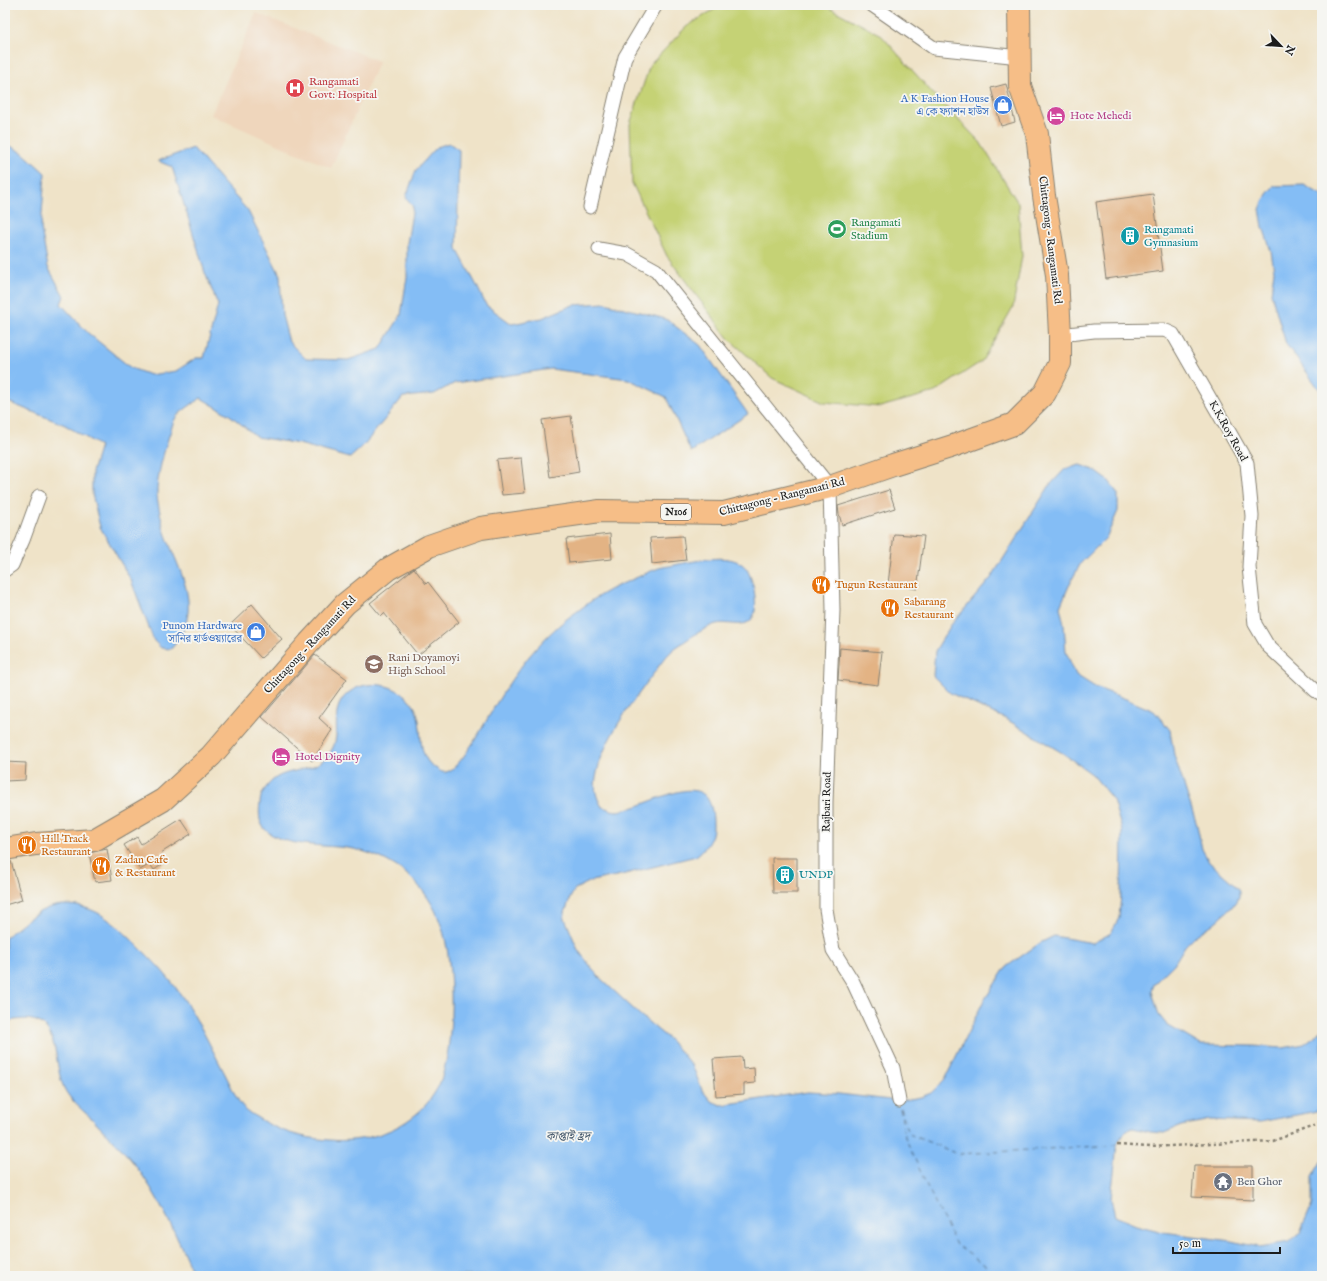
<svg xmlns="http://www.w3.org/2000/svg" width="1327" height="1281" font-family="'IM FELL English','Noto Serif Bengali',serif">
<rect width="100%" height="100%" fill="#f6f6f2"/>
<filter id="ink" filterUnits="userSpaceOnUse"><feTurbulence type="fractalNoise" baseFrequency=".025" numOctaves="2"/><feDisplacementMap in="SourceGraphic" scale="8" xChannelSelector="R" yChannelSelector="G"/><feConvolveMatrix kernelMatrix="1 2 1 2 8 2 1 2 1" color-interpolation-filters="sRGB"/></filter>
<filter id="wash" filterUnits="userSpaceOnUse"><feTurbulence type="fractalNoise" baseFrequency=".012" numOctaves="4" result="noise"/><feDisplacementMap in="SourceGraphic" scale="16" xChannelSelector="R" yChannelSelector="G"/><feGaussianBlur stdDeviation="0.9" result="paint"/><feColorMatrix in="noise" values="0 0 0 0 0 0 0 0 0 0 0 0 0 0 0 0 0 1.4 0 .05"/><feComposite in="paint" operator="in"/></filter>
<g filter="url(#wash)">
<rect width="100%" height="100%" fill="#efe3c8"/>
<path fill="#efd6bc" d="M256,13L379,61L331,168L211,115Z"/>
<path fill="#c5d274" stroke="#707748" d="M738,5H824L881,35L936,97L980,142L1018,203L1022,256L1013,307L982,361L935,392L880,407L824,402L772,378L728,338L667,256L632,183L630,124L650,65L686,27L718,7Z"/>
<path fill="#84bdf5" stroke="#506c88" d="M5,143L23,153L45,173L41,228L48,267L64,296L61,304L88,333L131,368L150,375L176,371L196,358H204L218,305L205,273L187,214L172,167L158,161L193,148L248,211L280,275L282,315L289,342L306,359L348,360L380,349L401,315L407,277V243L413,207L406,197L416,170L437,147L449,143L459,150L457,249L477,286L486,305L512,324L542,318L573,305L605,303L666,319L700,345L748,414L691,452L666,397L628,379L551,369L455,383L434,394L403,397L363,446L350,458L299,444L257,437L231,416L201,398C195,402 178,413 175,419C173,422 172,427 171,430C165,447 156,478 157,496C158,505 161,517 163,526C176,569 208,606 171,649L161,648L154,641L131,580L100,527L92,494V472L100,446L65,425L8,402L5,404Z
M1304,185L1322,195V393L1286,344L1271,293L1274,271L1271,251L1263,227L1260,209L1267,194L1274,186Z
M1080,465L1094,470L1109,481L1118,494V511L1106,538L1081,563L1071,581L1060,607L1064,624L1066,652L1076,675L1095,687L1126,699L1154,711L1170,730L1174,755L1197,825L1202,849L1209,862L1233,883L1239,890V897L1231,908L1213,924L1195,936L1185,946L1174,964L1154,984L1152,991L1159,1015L1167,1025L1201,1045L1253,1046L1283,1048L1304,1044L1319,1033L1322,1028V1110L1260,1122L1210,1120L1181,1126L1164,1133L1150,1132L1133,1128L1124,1132L1117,1145L1111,1199L1115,1216L1136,1225L1163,1232L1231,1241L1260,1247L1289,1242L1300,1233L1312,1205V1177L1322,1160V1276H194C177,1237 159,1195 132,1161C119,1145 104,1132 90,1117C81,1109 69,1099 64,1088C55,1069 59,1043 45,1027C36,1016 17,1019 5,1022V938C21,925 34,911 55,906C70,903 90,907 103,916C117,925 129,937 141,949C162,969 177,987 192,1012C204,1032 214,1053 225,1074C231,1085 236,1100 245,1109C247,1112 250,1113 253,1115C277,1131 300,1138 329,1140C362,1143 397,1133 422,1109C428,1103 435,1093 439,1085C455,1048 455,963 441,925C433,900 415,877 392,864C381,857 367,852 354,849C329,844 272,849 261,823C259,819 259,808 260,803C261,794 262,793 268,785C283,767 305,774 322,761C348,740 327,717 344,697C363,676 400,683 414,706C426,726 413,756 437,769C440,771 443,773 446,772C455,771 468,750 473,743C484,726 493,708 504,691C524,660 548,631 579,610C587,604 595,598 604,593C612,588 622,584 631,580C641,576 650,571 659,568C666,566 673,566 679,564C698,561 732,551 746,568C753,578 759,606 753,617C746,630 728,621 716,624C708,626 689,638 681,644C667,652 658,668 648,681C627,710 602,742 596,778C594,789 596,797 602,807C607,808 612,811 617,811C652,808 715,757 713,827C713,839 705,849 696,856L621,875L591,881L575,889L570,898L564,916L578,950L599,977L640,1015L671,1041L693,1067L702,1090L711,1101L721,1105L808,1092L839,1094L899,1101L921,1097L931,1093L945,1079L983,1002L1006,967L1040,943L1054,936L1093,943L1111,933L1119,918L1121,895L1122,830L1113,800L1093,775L1064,754L1006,719L950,693L933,676L935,651L951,625L991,578L1050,485L1065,469Z"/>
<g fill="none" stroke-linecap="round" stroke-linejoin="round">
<path stroke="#405468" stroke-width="1" stroke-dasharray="5 4" stroke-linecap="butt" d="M900,1108L905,1137L927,1186L956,1245L986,1266L984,1276
M901,1108L909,1134L958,1154L1117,1145"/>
</g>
<g id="blocks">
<path fill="#e3b384" d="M1006,84L1015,122L1001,126L991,88Z
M1153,194L1163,271L1106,279L1096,202Z
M571,416L579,472L550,477L542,420Z
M521,458L525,493L502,495L497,460Z
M889,490L895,508L842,525L839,514L838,506Z
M610,534L612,559L569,563L566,539Z
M894,534L924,536L917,589L888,584Z
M683,536L686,560L652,564L650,538Z
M414,568L426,584L428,582L459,622L418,655L384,613L381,616L370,603Z
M252,604L282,639L261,658L230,625Z
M840,648L882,652L878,685L838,680Z
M315,655L347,679L319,718L332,730L312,761L262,717Z
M5,762L26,763L25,780L5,781Z
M181,819L191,834L161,853L166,862L154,870L150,864L140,870L124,845L137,837L141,844Z
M107,849L112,880L95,882L89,853Z
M772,858H797V893H773Z
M5,861H11L22,900L5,905Z
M742,1057L743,1069L754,1068L755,1083L744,1084V1094L716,1096L713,1059Z
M1194,1166H1253V1200L1192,1197Z"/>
</g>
</g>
<g filter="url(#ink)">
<use href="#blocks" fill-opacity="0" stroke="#868072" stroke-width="1"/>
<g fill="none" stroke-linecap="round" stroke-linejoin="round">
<defs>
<path id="street" d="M872,5L934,48L1020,57
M590,207L625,57L656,5
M599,249L627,254L656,270L830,487L833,610L826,802V909L833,950L853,982L893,1068L899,1101
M1060,335L1094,331L1164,330L1173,334L1247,463L1252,516L1249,567L1255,624L1268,646L1316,691L1322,694
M5,570L12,565L23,540L39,496"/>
<path id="highway" d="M5,849L36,844L94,840L163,800L211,756L309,643L345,604L388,569L429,546L481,528L600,511L724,513L830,487L893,465L953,446L1014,424L1045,393L1060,363V335L1057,275L1044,196L1037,134L1020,86L1019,5"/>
</defs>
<use href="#street" stroke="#868072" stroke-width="15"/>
<use href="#highway" stroke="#868072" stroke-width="24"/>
<path stroke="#868072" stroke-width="2.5" stroke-dasharray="3 3" stroke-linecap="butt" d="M1117,1145L1150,1147L1273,1141L1322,1123"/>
<use href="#street" stroke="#fff" stroke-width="13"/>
<use href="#highway" stroke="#f6be87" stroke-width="22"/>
</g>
</g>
<defs>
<symbol id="hospital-disc" viewBox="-11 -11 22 22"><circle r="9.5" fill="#e0444e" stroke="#f6f6f2"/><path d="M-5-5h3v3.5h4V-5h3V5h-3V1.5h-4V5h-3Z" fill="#fff"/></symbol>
<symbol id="shop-disc" viewBox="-11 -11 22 22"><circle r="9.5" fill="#3f7fe0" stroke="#f6f6f2"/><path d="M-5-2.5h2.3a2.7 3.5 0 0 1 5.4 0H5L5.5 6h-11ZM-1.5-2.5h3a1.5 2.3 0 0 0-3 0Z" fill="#fff"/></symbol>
<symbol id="hotel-disc" viewBox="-11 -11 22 22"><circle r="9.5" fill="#d1479c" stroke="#f6f6f2"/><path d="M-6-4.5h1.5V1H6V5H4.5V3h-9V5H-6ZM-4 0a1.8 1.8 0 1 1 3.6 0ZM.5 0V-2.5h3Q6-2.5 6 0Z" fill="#fff"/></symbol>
<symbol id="stadium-disc" viewBox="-11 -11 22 22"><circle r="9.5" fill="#2e9e5b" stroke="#f6f6f2"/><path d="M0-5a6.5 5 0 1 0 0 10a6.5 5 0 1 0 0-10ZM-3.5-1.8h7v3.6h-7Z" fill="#fff"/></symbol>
<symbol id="building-disc" viewBox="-11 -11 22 22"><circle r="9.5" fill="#0f9aa8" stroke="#f6f6f2"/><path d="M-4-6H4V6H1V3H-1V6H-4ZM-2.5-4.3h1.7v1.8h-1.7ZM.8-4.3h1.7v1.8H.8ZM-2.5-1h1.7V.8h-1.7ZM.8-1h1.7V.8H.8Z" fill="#fff"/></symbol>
<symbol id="restaurant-disc" viewBox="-11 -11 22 22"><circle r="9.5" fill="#e8710a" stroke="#f6f6f2"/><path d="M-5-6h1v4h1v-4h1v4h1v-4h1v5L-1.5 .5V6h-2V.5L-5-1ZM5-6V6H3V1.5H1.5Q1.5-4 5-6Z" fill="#fff"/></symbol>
<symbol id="school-disc" viewBox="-11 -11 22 22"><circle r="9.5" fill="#8d6e63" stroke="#f6f6f2"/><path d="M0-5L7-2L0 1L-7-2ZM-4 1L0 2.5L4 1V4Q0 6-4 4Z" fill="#fff"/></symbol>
<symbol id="temple-disc" viewBox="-11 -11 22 22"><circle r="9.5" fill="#6b7280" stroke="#f6f6f2"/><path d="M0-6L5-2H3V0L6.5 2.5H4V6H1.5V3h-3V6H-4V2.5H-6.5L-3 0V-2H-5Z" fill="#fff"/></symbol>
</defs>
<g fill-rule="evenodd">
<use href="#hospital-disc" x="284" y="77" width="22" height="22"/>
<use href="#shop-disc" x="992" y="94" width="22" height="22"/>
<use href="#hotel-disc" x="1045" y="105" width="22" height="22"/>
<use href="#stadium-disc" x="826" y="218" width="22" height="22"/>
<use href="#building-disc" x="1119" y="225" width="22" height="22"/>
<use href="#restaurant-disc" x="810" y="574" width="22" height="22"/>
<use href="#restaurant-disc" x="879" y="597" width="22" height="22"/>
<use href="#shop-disc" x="245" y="621" width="22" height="22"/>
<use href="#school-disc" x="363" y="653" width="22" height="22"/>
<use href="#hotel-disc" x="270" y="746" width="22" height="22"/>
<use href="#restaurant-disc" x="16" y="834" width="22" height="22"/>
<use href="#restaurant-disc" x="90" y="855" width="22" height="22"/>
<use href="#building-disc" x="774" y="864" width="22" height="22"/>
<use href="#temple-disc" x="1212" y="1171" width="22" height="22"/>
</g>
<g text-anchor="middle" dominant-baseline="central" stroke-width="3.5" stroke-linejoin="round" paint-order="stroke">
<rect fill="#f6f6f2" stroke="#5d5d5c" stroke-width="1" x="661" y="504" width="30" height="16" rx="3"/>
<g font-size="10" font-weight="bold" fill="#1c1c1c">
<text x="676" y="512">N106</text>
</g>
<g font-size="11" fill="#be3a42" stroke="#f6f6f2" text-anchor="start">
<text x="309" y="82">Rangamati<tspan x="309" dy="13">Govt: Hospital</tspan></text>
</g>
<g font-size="11" fill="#366cbe" stroke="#f6f6f2" text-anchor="end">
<text x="989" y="99">A K Fashion House<tspan x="989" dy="13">এ কে ফ্যাশন হাউস</tspan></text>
<text x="242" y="626">Punom Hardware<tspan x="242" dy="13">সানির হার্ডওয়্যারের</tspan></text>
</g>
<g font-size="11" fill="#b23c85" stroke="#f6f6f2" text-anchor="start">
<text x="1070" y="116">Hote Mehedi</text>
<text x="295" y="757">Hotel Dignity</text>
</g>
<g font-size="11" fill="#27864d" stroke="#f6f6f2" text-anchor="start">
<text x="851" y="223">Rangamati<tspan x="851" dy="13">Stadium</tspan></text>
</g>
<g font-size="11" fill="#0d838f" stroke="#f6f6f2" text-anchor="start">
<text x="1144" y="230">Rangamati<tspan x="1144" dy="13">Gymnasium</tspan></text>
<text x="799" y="875">UNDP</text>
</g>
<g font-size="11" fill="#1c1c1c" stroke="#f6f6f2">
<text transform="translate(1050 240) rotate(83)">Chittagong - Rangamati Rd</text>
<text transform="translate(1228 431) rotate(61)">K.K.Roy Road</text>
<text transform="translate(782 497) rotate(-14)">Chittagong - Rangamati Rd</text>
<text transform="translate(310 645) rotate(-47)">Chittagong - Rangamati Rd</text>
<text transform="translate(827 802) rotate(-89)">Rajbari Road</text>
</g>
<g font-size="11" fill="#c56008" stroke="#f6f6f2" text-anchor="start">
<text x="835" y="585">Tugun Restaurant</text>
<text x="904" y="602">Sabarang<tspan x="904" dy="13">Restaurant</tspan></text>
<text x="41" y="839">Hill Track<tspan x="41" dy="13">Restaurant</tspan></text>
<text x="115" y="860">Zadan Cafe<tspan x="115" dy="13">&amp; Restaurant</tspan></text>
</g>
<g font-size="11" fill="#785e54" stroke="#f6f6f2" text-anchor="start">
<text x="388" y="658">Rani Doyamoyi<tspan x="388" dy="13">High School</tspan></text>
</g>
<g font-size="11" fill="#5b616d" stroke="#f6f6f2" text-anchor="start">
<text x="1237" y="1182">Ben Ghor</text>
</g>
<g font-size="12" font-style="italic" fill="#405468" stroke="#f6f6f2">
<text x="568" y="1136">কাপ্তাই হ্রদ</text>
</g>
</g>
<rect width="1327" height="1281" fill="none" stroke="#f6f6f2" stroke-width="20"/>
<g transform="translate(1281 46) rotate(115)" stroke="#f6f6f2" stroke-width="3" paint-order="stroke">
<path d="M0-3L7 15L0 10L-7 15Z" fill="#1c1c1c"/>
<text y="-6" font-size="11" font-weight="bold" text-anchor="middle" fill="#1c1c1c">N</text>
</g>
<path d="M1173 1247v6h107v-6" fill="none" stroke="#1c1c1c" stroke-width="2"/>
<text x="1179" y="1247" font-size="12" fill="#1c1c1c" stroke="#f6f6f2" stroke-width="3" paint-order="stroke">50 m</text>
</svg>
